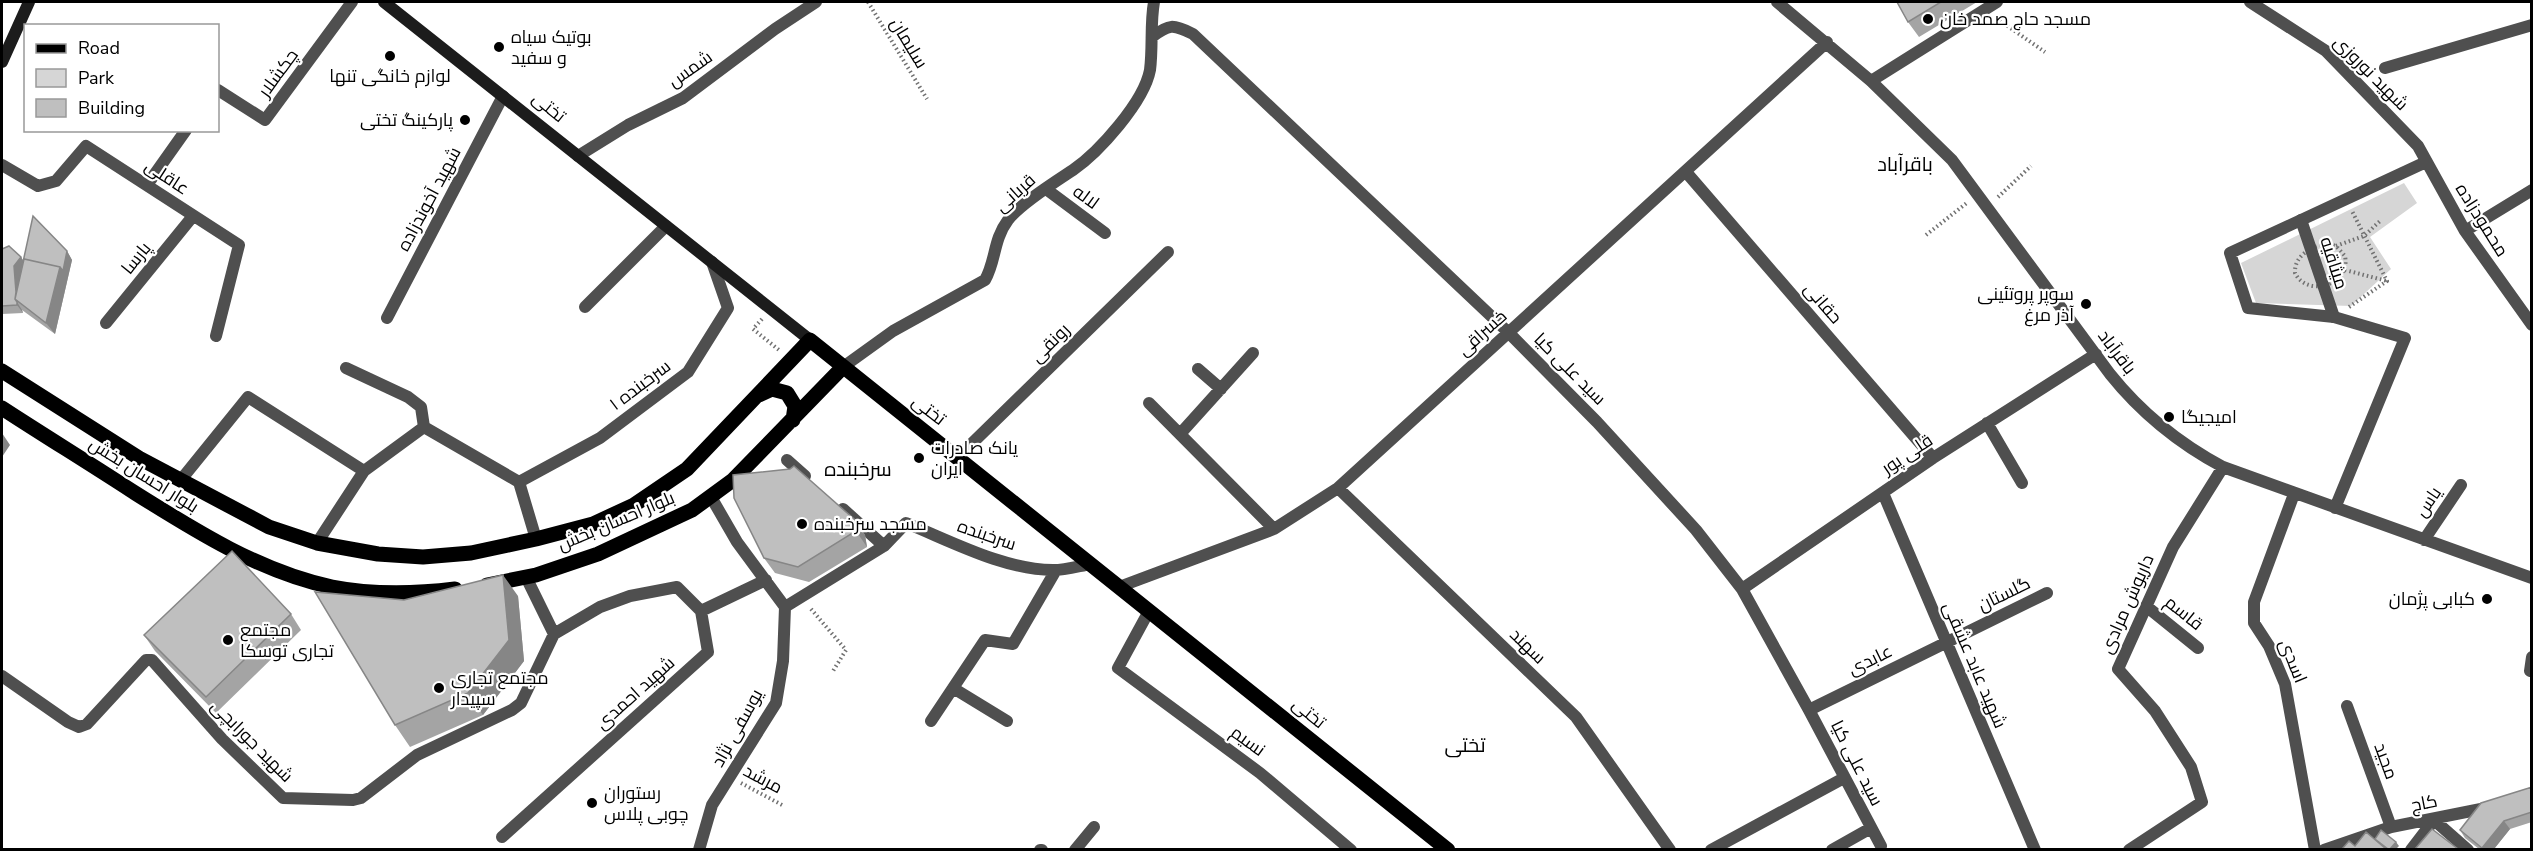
<svg xmlns="http://www.w3.org/2000/svg" width="2533" height="851" font-family="'Nunito Sans',Cairo,sans-serif">
<rect width="100%" height="100%" fill="#fff"/>
<path fill="#d6d6d6" d="M2404,183L2417,203L2370,237L2391,269L2351,306L2256,303L2241,263Z"/>
<g fill="none" stroke-linecap="round" stroke-linejoin="round">
<path stroke="#717171" stroke-width="4" stroke-dasharray="1.5 3" stroke-linecap="butt" d="M868,2L927,99
M1996,18L2045,52
M1998,197L2031,166
M1926,235L1968,202
M2329,244L2336,246L2345,256C2351,285 2307,298 2295,273C2294,255 2313,245 2329,244Z
M2336,246L2364,236L2380,221
M2345,270L2387,281
M2349,307L2387,281L2352,211
M762,319L753,329L779,350
M811,609L846,650L833,671
M741,783L784,806"/>
<path stroke="#4f4f4f" stroke-width="12" d="M2385,68L2532,25
M346,368L408,397L421,407L424,427
M180,481L248,397L364,471
M519,482L536,539
M317,543L364,471L424,427L519,482L600,438L688,372L728,308L712,262"/>
<path stroke="#4f4f4f" stroke-width="12" d="M2301,220L2334,317"/>
<path stroke="#4f4f4f" stroke-width="12" d="M1777,2L1871,81L1952,160L2110,374C2142,414 2178,443 2223,467L2532,578
M2250,2L2326,51L2418,146L2465,231L2532,325
M1152,37C1169,24 1173,24 1193,34L1509,333L1597,422L1696,530L1742,589L1809,710L1881,846
M1871,81L1997,2
M218,90L265,120L352,2
M578,156L628,125L683,98L775,29L816,2
M2,165L38,186L56,181L86,146L239,245L216,336
M1686,172L1933,458
M147,185L186,130
M1046,189L1105,233
M2465,231L2532,190
M585,307L666,226
M387,318L503,96
M106,323L193,216
M843,367L893,331L985,280C996,261 993,240 1008,220C1020,204 1055,182 1073,170C1099,152 1144,102 1150,70C1153,47 1150,24 1154,2
M1198,369L1221,389
M1149,403L1274,529
M1987,423L2022,483
M1180,434L1253,353
M957,458L1168,252
M787,460L805,476
M1338,488L1576,717L1670,850
M1883,493L2035,850
M2294,494L2254,602V623L2269,646L2285,684L2315,850
M2335,508L2405,338L2334,317L2248,308L2230,253L2426,162
M843,509L884,546
M2424,540L2461,485
M1119,587L1274,529L1338,488L1827,42
M1742,589L1933,458L2096,354
M2146,606L2198,648
M785,607L884,546L906,523C953,542 1002,569 1053,570C1066,570 1079,566 1091,564
M1149,611L1118,668L1260,773L1351,850
M554,634L600,607L630,596L677,587L701,611
M2530,671L2532,657
M2,676L68,722L79,727L87,724L146,660H152L222,739L283,798L353,800L361,798L417,755L512,710L521,703L554,634L526,577
M953,688L1007,721
M2347,706L2391,827
M1809,710L2047,593
M931,721L985,640L1013,644L1056,570
M2434,820L2468,850
M502,837L708,652L701,611L766,580
M699,850L712,805L776,703L783,661L785,607L737,542L711,497
M1040,850H1042
M1075,850L1094,827
M1711,850L1844,778
M1832,850L1871,828
M2129,850L2202,802L2191,767L2155,711L2118,669L2173,547L2223,467
M2324,850L2391,827L2491,807
M2411,850L2434,820"/>
<path stroke="#1c1c1c" stroke-width="12" d="M384,2L810,340
M2,62L29,2"/>
<path stroke="#000" stroke-width="15" d="M2,371L139,458L269,527L317,543L378,554L423,557L471,553L536,539L593,524L634,505L687,469L810,340L1448,850
M759,395L772,389L787,393L795,406L793,420
M2,408C45,436 89,463 132,491C194,530 260,572 332,587C373,595 414,594 455,589
M487,585L536,575L598,554L692,510L733,480L843,367"/>
</g>
<path fill="#a4a4a4" d="M1897,2H1977L1919,37L1908,22Z
M2,249L21,257L23,260L67,251L72,260L55,334L22,310L23,313L2,314Z
M854,519L865,535L867,547L809,582L775,573L764,558Z
M518,596L524,661L483,715L410,747L395,725L404,600Z
M291,614L301,630L216,713L155,651L144,635Z
M2532,787V822L2510,829L2494,849H2479L2465,838L2460,830Z"/>
<path fill="#868686" d="M67,251L72,260L55,334L46,323L60,267Z
M21,257L26,266L20,274L22,305L17,301L14,266Z
M17,302L22,310L23,313L17,305Z
M2,433L10,445L2,457Z
M854,519L865,535L867,547L856,531Z
M503,575L518,596L524,661L483,715L468,693Z
M2504,821L2510,829L2494,849H2483L2482,848Z
M2396,842L2399,846L2396,849H2390Z"/>
<path fill="#bfbfbf" stroke="#868686" stroke-width="1.5" d="M1897,2H1941L1908,22Z
M33,216L67,251L63,271L60,267L24,259L23,262Z
M9,246L21,257L14,266L16,292L15,299L17,302V305L2,306V249Z
M24,259L60,267L46,323L15,299Z
M794,466L854,519L856,531L798,567L764,558L734,498L733,475L790,469Z
M232,551L291,614L206,697L144,635Z
M503,575L509,640L468,693L395,725L315,592L404,600Z
M2532,787V812L2504,821L2482,848L2460,830L2481,803Z
M2432,829L2458,849H2415Z
M2381,830L2396,842L2390,849H2388L2375,839Z
M2366,832L2386,849H2342L2349,841L2355,846Z"/>
<g fill="#000" stroke="#fff" stroke-width="2">
<circle cx="1928" cy="19" r="6"/>
<circle cx="499" cy="47" r="6"/>
<circle cx="390" cy="56" r="6"/>
<circle cx="465" cy="120" r="6"/>
<circle cx="2086" cy="304" r="6"/>
<circle cx="2169" cy="417" r="6"/>
<circle cx="919" cy="458" r="6"/>
<circle cx="802" cy="524" r="6"/>
<circle cx="2487" cy="599" r="6"/>
<circle cx="228" cy="640" r="6"/>
<circle cx="439" cy="688" r="6"/>
<circle cx="592" cy="803" r="6"/>
</g>
<g text-anchor="middle" dominant-baseline="central" stroke-width="4.5" stroke-linejoin="round" paint-order="stroke">
<g font-size="18" fill="#000" stroke="#fff" text-anchor="start">
<text x="1940" y="19">مسجد حاج صمد خان</text>
<text x="511" y="37">بوتیک سیاه<tspan x="511" dy="21">و سفید</tspan></text>
<text x="390" y="76" text-anchor="middle">لوازم خانگی تنها</text>
<text x="453" y="120" text-anchor="end">پارکینگ تختی</text>
<text x="2074" y="294" text-anchor="end">سوپر پروتئینی<tspan x="2074" dy="21">آذر مرغ</tspan></text>
<text x="2181" y="417">امیجیگا</text>
<text x="931" y="448">یانک صادرات<tspan x="931" dy="21">ایران</tspan></text>
<text x="814" y="524">مسجد سرخبنده</text>
<text x="2475" y="599" text-anchor="end">کبابی پژمان</text>
<text x="240" y="630">مجتمع<tspan x="240" dy="21">تجاری توسکا</tspan></text>
<text x="451" y="678">مجتمع تجاری<tspan x="451" dy="21">سپیدار</tspan></text>
<text x="604" y="793">رستوران<tspan x="604" dy="21">چوبی پلاس</tspan></text>
</g>
<g font-size="18" fill="#000" stroke="#fff">
<text transform="translate(909 43) rotate(59)">سلیمان</text>
<text transform="translate(690 69) rotate(-35)">شمس</text>
<text transform="translate(278 73) rotate(-54)">چکشلار</text>
<text transform="translate(2371 73) rotate(45)">شهید نوروزی</text>
<text transform="translate(549 107) rotate(39)">تختی</text>
<text transform="translate(167 177) rotate(33)">عاقلی</text>
<text transform="translate(1015 193) rotate(-42)">قربانی</text>
<text transform="translate(1086 197) rotate(36)">لاله</text>
<text transform="translate(429 199) rotate(-62)">شهید آخوندزاده</text>
<text transform="translate(2482 220) rotate(58)">محمودزاده</text>
<text transform="translate(136 258) rotate(-51)">پارسا</text>
<text transform="translate(2334 263) rotate(72)">میثاقیه</text>
<text transform="translate(1823 303) rotate(49)">حقانی</text>
<text transform="translate(1482 333) rotate(-42)">خسراقی</text>
<text transform="translate(1050 343) rotate(-45)">رونقی</text>
<text transform="translate(2117 352) rotate(53)">باقرآباد</text>
<text transform="translate(1570 369) rotate(45)">سید علی کیا</text>
<text transform="translate(640 385) rotate(-37)">سرخبنده ۱</text>
<text transform="translate(929 410) rotate(38)">تختی</text>
<text transform="translate(1907 454) rotate(-34)">قلی پور</text>
<text transform="translate(144 475) rotate(32)">بلوار احسان بخش</text>
<text transform="translate(2428 502) rotate(-56)">یاس</text>
<text transform="translate(616 521) rotate(-23)">بلوار احسان بخش</text>
<text transform="translate(987 535) rotate(19)">سرخبنده</text>
<text transform="translate(2004 594) rotate(-26)">گلستان</text>
<text transform="translate(2127 604) rotate(-66)">داریوش مرادی</text>
<text transform="translate(2184 613) rotate(39)">قاسم</text>
<text transform="translate(1528 646) rotate(44)">سهند</text>
<text transform="translate(1870 660) rotate(-26)">عابدی</text>
<text transform="translate(2293 661) rotate(68)">اسدی</text>
<text transform="translate(1975 665) rotate(67)">شهید عابد عشقی</text>
<text transform="translate(635 693) rotate(-42)">شهید احمدی</text>
<text transform="translate(1309 713) rotate(39)">تختی</text>
<text transform="translate(737 728) rotate(-61)">یوسفی نژاد</text>
<text transform="translate(252 741) rotate(45)">شهید جورابچی</text>
<text transform="translate(1248 741) rotate(36)">نسیم</text>
<text transform="translate(2386 761) rotate(70)">مجید</text>
<text transform="translate(1857 763) rotate(63)">سید علی کیا</text>
<text transform="translate(763 779) rotate(28)">مرشد</text>
<text transform="translate(2424 803) rotate(-11)">کاج</text>
</g>
<g font-size="20" fill="#000" stroke="#fff">
<text x="1905" y="164">باقرآباد</text>
<text x="858" y="469">سرخبنده</text>
<text x="1465" y="745">تختی</text>
</g>
</g>
<rect width="2533" height="851" fill="none" stroke="#000000" stroke-width="6"/>
<rect x="24" y="24" width="195" height="108" fill="#ffffff" stroke="#999999" stroke-width="1.5"/>
<rect x="36" y="44" width="30" height="9" fill="#000000" stroke="#999999" stroke-width="1.5"/>
<text x="78" y="54" font-size="18" fill="#000000">Road</text>
<rect x="36" y="69" width="30" height="18" fill="#d6d6d6" stroke="#999999" stroke-width="1.5"/>
<text x="78" y="84" font-size="18" fill="#000000">Park</text>
<rect x="36" y="99" width="30" height="18" fill="#bfbfbf" stroke="#999999" stroke-width="1.5"/>
<text x="78" y="114" font-size="18" fill="#000000">Building</text>
</svg>
